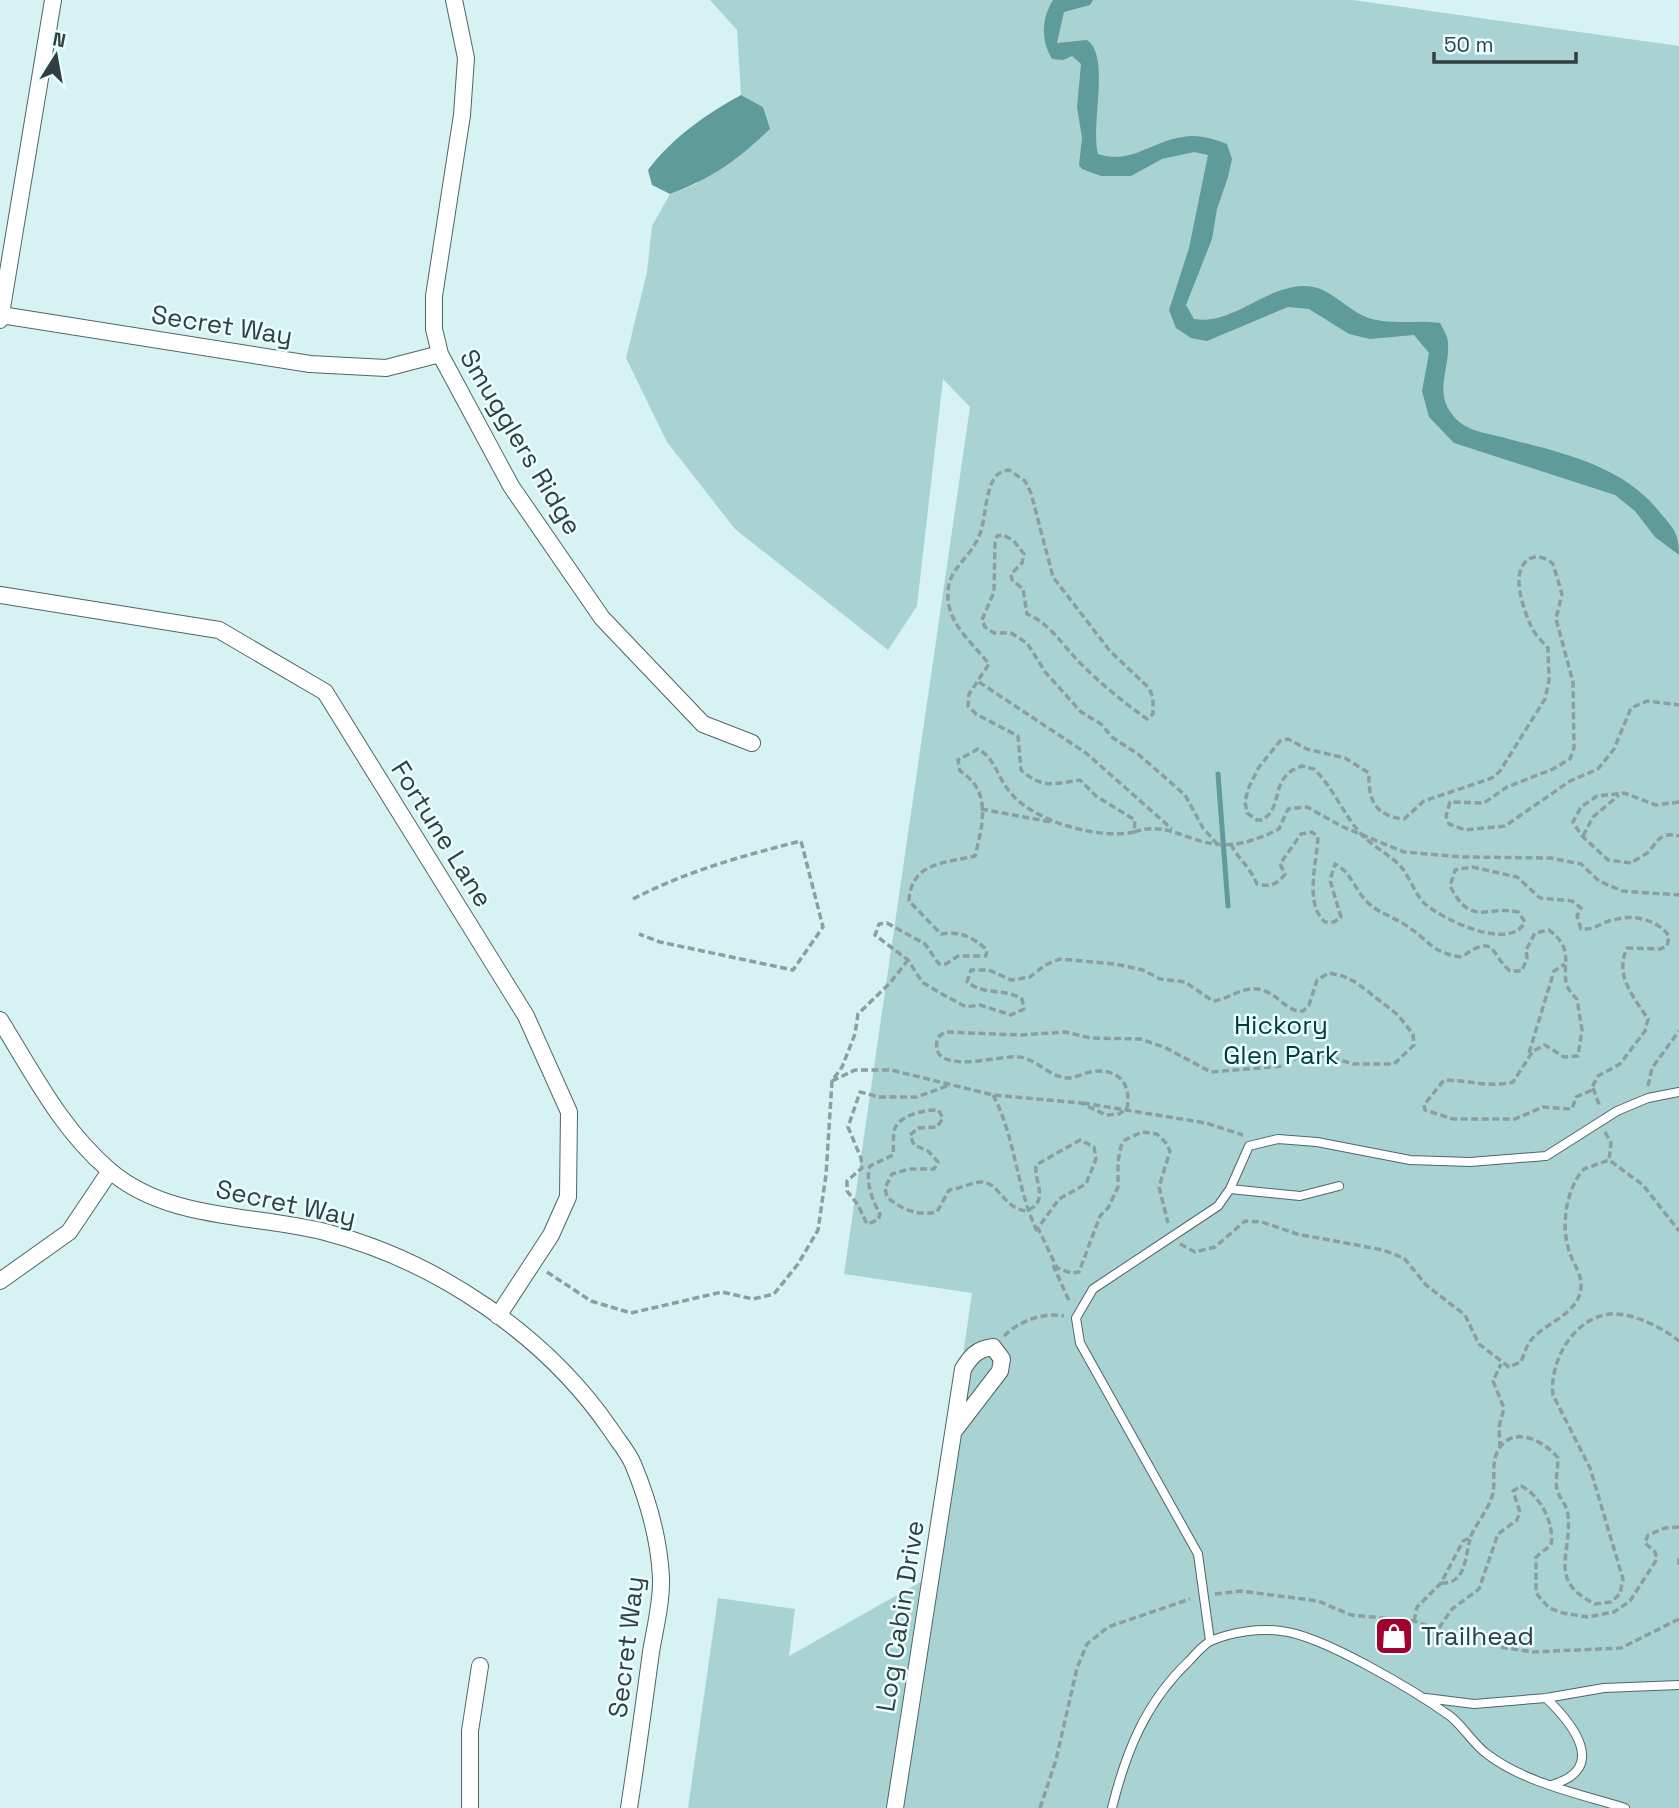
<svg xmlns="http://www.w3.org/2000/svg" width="1679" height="1808" font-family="'Space Grotesk',sans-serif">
<rect width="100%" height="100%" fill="#d7f2f2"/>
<path fill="#a9d3d3" d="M710,0H1353L1679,46V1808H688L718,1598L795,1609L789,1656L931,1576L972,1293L844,1274L970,407L943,379L917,606L888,650L735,529L667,442L626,358L647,272L652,226L670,194L696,184L763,107L741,95L737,30Z"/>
<path fill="#609b9c" d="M1053,0H1093L1090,5L1064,12L1057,43L1087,40C1111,56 1090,125 1098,154C1131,165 1152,141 1183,137C1198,134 1214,139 1227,144L1232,159L1228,177L1217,209L1212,239L1186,305L1194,319C1234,325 1263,287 1304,286C1330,286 1344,308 1366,317C1389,326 1416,319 1440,323C1443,329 1448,336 1448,343C1450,371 1432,394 1456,419C1469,432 1488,433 1505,438C1559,452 1621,465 1657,509C1672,527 1679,531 1679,555L1655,537L1635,511L1615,495L1454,443L1429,417L1422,391L1429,353L1414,335L1370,339L1349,334L1309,309L1288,307L1207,341L1191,338L1176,328L1169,310L1189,248L1208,155L1194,152L1162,159L1131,176H1101L1082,169L1079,165L1082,138L1077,107L1081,64L1072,56L1063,60L1052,59C1041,40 1041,20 1053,0Z
M741,95L763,107L770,129C736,161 715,177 670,194L652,185L648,170C673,137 705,115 741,95Z"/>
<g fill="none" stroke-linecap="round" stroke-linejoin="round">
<path stroke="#609b9c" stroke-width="5" d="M1218,774L1228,906"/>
<defs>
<path id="service" d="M1230,1189L1249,1146L1278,1139L1317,1142L1410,1160L1470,1162L1546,1156L1617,1111L1648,1098L1679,1092
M1210,1641L1198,1554L1080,1343L1076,1318L1093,1289L1218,1206L1230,1189L1300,1196L1339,1186
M1426,1698L1474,1704L1546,1698L1604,1688L1679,1685
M1546,1698C1573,1724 1609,1769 1551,1785
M1112,1808C1126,1751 1146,1702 1189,1661C1196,1654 1204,1643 1213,1640C1233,1632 1259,1628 1281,1631C1322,1635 1415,1691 1450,1716C1464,1727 1473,1744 1487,1754C1525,1783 1580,1794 1625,1808"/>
<path id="minor" d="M454,0L466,58L462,115L434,296V329L440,354L511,486L602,618L703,724L752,743
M1,315L310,364L386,368L440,354
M0,320L53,0
M0,595L219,630L325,692L526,1016L569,1112L568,1197L551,1235L498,1316
M0,1020C33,1073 61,1129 109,1170C168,1221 254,1214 325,1232C437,1261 546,1335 611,1430C618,1441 628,1452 633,1464C648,1500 659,1539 661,1577C662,1601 655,1628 651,1652C644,1704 637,1756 629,1808
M0,1281L69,1232L110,1171
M470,1808V1731L480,1666
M895,1808L963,1369C971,1356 977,1349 993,1347L1002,1359L1000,1371L954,1431"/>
</defs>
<use href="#service" stroke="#4e6667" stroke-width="10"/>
<use href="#minor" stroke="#4e6667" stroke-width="18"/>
<path stroke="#8b9f9f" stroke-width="3.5" stroke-dasharray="7 3.5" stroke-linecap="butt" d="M979,682L1086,753L1172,829
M1679,802L1656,805L1624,793L1597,796L1581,807L1573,822L1582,836L1608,860L1631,863C1636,859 1647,855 1651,849C1659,838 1663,832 1679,836
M981,809L1051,822
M1134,832C1166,821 1184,840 1215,844C1238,847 1259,839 1279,829L1288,809L1307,807L1343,827L1404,852L1462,857L1551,858L1581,864L1599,881L1622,891L1679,895
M1583,836L1593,817L1619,795
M1231,844C1237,858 1249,865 1257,884C1270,887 1277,885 1285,874L1280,864L1301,834L1312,832L1318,837C1317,861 1304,905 1325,922H1334L1341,917L1330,880L1335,864C1350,871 1355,889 1366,901C1378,913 1394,917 1407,926C1430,941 1431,953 1462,957C1496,932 1490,954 1510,971H1522L1527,958L1526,950L1535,933L1549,930C1583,955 1550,976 1577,999L1582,1030L1578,1056L1564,1057L1545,1045L1533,1051L1513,1082C1489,1088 1469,1080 1444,1080L1424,1105L1425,1110L1453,1119H1515L1543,1107L1572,1109L1576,1097L1590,1091L1598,1076L1620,1064L1645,1031L1648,1019C1634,997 1614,976 1627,948L1660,949L1667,946L1669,936C1657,919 1633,914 1613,920C1599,923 1596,930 1581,929L1577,916L1581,908L1572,901L1540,898L1517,877L1472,867L1455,870L1450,886C1472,928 1485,905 1518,912L1525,922C1510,952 1444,920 1425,904C1416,896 1410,878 1402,868C1391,855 1373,847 1361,834C1343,814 1333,787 1314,769L1302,766C1268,777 1285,807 1262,820H1257L1247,813L1245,801L1249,787L1259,767L1280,741L1288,739L1307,749L1345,758L1369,773C1368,800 1375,816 1404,819L1424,801L1492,778L1500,771L1545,699L1549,680L1548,648C1542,641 1534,634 1531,626C1525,613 1518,592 1519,578C1521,556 1539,551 1553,564L1562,594L1556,619L1573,682L1574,748L1570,759L1553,769L1507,787L1484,803L1450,802L1446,816L1449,824L1465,830L1505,826L1570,781L1598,769L1614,749L1631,708L1647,701L1679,705
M633,899C687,871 742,856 801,841L823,927L793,970L660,942L639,934
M1529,1053L1554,971L1565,964
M832,1081L855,1070H891L993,1095L1081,1103L1106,1115L1119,1114L1127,1108C1132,1083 1117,1067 1090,1072C1083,1073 1076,1078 1069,1078C1050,1078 1038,1060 1020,1057C1001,1054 925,1079 938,1037L945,1032L1021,1035L1065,1032L1091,1038L1140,1039L1164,1047L1211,1072L1283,1066L1308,1051L1354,1064H1394L1414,1045L1413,1034L1398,1015L1357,983L1343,976L1329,973L1317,980L1309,1005L1303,1011C1287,1012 1279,996 1265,991C1246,983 1231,999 1213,1001L1185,982L1160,979L1143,970L1115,964L1060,959L1045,965L1030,977L1011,980L989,970H971L967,982C985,996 1005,988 1022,999L1024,1009L1011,1015L980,1005L966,1007L942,994L922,982L908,960L875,935L879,924L887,923L925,944L939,964H946L958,956H986L987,950C972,937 962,931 941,934L909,901C911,862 945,863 975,856C983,824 992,791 960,771L958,760L978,749C996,759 997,777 1010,792C1032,821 1099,840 1134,832L1135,820L1096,796L1080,780C1054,784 1042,789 1021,770L1018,736L976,714L968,706L969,694L989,664C975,646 954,629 949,606C942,569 968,564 980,534C986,517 985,492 995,477C999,472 1004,471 1009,470L1025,481L1031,493L1053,577L1110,651L1149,688L1153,698V714L1147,719C1123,702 1100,683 1079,662C1063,645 1049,623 1027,614L1023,589L1012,580L1011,574L1022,563L1024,554L1013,540L1003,535L997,536L995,543L994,592L982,620L985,627L994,633H1011L1027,643L1046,673L1081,712L1101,724L1113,738L1138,754L1185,795L1203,828L1217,844
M947,1086L917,1097H879L860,1092L848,1127L861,1158L862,1168L847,1181V1191L858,1205L867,1224L878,1220L880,1214C872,1200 865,1181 870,1166L893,1155C894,1147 892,1133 896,1126C902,1115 927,1109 938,1110L943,1118L937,1127L918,1128L910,1135L914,1145L928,1151L938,1162L934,1169H909L892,1174L885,1188L887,1197C902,1210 918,1216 937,1212L949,1190C960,1189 972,1182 982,1182C1000,1183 1003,1209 1027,1211C1050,1200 1034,1184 1036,1165L1080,1140L1094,1147L1096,1159L1086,1184L1059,1199L1038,1228L1057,1268L1071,1273L1079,1272L1100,1216L1108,1208L1118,1187V1162L1121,1146L1125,1140L1142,1132L1157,1134L1166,1143L1170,1151L1159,1187L1168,1223
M1648,1086L1652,1068L1679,1031
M1593,1088L1600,1107
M993,1095C1016,1138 1016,1189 1038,1233
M1083,1103L1206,1123L1243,1135
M1605,1132L1611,1143L1609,1160
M1180,1244L1195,1252L1215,1247L1245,1221L1262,1222L1297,1234L1383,1250L1404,1258L1426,1285L1465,1315L1479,1344L1509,1367L1521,1362C1525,1351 1528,1341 1537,1334C1552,1321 1579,1311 1581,1288C1582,1271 1571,1262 1568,1247C1561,1223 1567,1187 1584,1169L1609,1160L1643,1185L1679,1231
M1053,1265L1070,1303
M547,1272L591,1301L631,1313L722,1292L753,1299L774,1294L798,1264L818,1230L826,1175L832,1081L842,1067L855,1034L858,1014L890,983L908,960
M1004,1336C1019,1321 1043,1312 1064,1316
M1500,1448L1499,1427L1504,1408L1493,1381L1501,1364
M1679,1558V1566
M1441,1583C1466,1584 1465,1558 1470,1539
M1215,1594L1241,1591L1318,1601L1351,1615L1414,1621L1480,1644L1533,1652L1621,1648L1679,1619
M1414,1621L1417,1607L1441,1583L1463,1541L1470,1538C1476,1524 1487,1511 1491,1499C1497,1486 1491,1469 1496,1455C1508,1423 1543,1439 1558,1458C1558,1468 1555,1481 1557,1490C1560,1499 1567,1505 1568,1515C1572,1556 1547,1580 1595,1604L1611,1602L1620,1594L1623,1579L1590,1468L1553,1395C1549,1362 1573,1318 1610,1314C1632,1312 1663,1328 1679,1341
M1439,1628L1452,1609L1479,1589L1498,1534L1517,1520L1520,1512L1513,1491L1521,1486C1540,1495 1555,1524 1551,1545L1536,1557V1593L1549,1608L1563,1613L1588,1617L1614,1612L1630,1601L1657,1559L1655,1552L1645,1543L1648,1535L1665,1528L1679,1527
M1040,1808L1056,1760L1077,1668L1087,1644L1108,1627L1190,1599"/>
<use href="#service" stroke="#fff" stroke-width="8"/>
<use href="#minor" stroke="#fff" stroke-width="16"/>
</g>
<defs>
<symbol id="shop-square" viewBox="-11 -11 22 22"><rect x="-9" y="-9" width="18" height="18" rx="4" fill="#a1012e" stroke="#e9fefe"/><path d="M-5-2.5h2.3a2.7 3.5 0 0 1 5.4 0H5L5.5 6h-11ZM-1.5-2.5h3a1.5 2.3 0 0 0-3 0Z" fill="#fff"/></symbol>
</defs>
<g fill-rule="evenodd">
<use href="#shop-square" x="1372" y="1614" width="44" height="44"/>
</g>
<g text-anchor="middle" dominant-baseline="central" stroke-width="5" stroke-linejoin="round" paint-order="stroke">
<g font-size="26" fill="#333e3e" stroke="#e9fefe">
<text transform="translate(222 325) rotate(9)">Secret Way</text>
<text transform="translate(521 442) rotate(59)">Smugglers Ridge</text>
<text transform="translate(442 834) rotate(58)">Fortune Lane</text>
<text transform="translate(286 1203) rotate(12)">Secret Way</text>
<text transform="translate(900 1616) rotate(-81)">Log Cabin Drive</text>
<text transform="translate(626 1647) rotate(-83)">Secret Way</text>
</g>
<g font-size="26" fill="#003a3b" stroke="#e9fefe">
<text x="1281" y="1025">Hickory<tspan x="1281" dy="30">Glen Park</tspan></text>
</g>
<g font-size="26" fill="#333e3e" stroke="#e9fefe" text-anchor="start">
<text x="1421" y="1636">Trailhead</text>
</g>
</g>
<g transform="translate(56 56) rotate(11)" stroke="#e9fefe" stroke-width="5" paint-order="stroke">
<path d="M0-5L12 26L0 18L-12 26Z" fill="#333e3e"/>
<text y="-10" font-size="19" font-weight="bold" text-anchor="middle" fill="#333e3e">N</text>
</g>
<path d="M1434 52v10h142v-10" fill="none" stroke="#333e3e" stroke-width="3.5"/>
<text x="1444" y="52" font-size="21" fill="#333e3e" stroke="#e9fefe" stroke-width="5" paint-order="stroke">50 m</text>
</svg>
